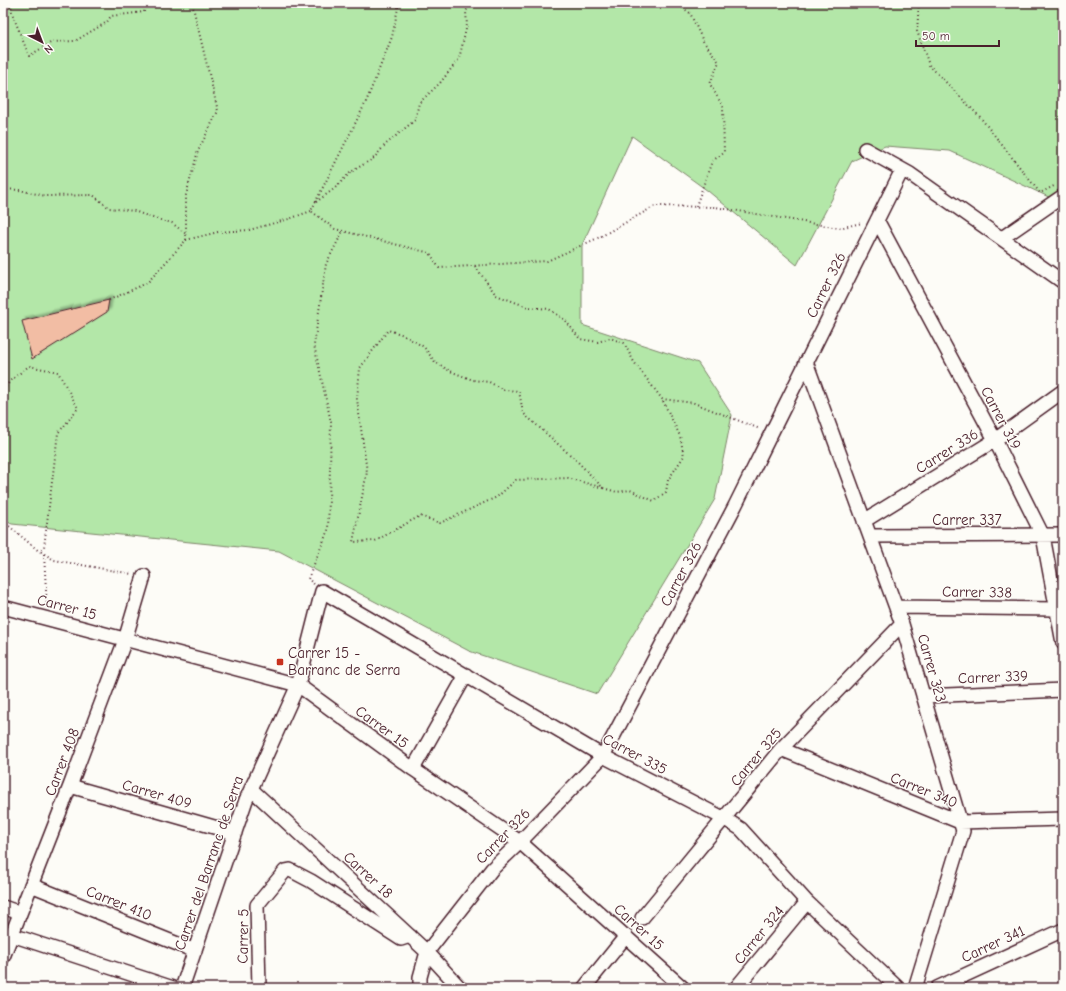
<svg xmlns="http://www.w3.org/2000/svg" width="1066" height="991" font-family="'Comic Neue',sans-serif">
<defs>
<filter id="shadow"><feDropShadow dx="3.5" dy="-3.5" stdDeviation="1" flood-color="#0004"/></filter>
</defs>
<rect width="100%" height="100%" fill="#fdfcf7"/>
<filter id="ink" filterUnits="userSpaceOnUse"><feTurbulence type="fractalNoise" baseFrequency=".025" numOctaves="2"/><feDisplacementMap in="SourceGraphic" scale="8" xChannelSelector="R" yChannelSelector="G"/><feConvolveMatrix kernelMatrix="1 2 1 2 8 2 1 2 1" color-interpolation-filters="sRGB"/></filter>
<g filter="url(#ink)">
<path fill="#b3e7a8" stroke="#7e836a" d="M3,3H1063V201L1053,199L950,151L885,146L852,161L797,265L708,191L632,136L582,245V325L698,363L732,415L715,499L597,694L469,651L279,551L12,524L3,520Z"/>
<path fill="#f2bda4" stroke="#4a1f2b" filter="url(#shadow)" d="M109,300L107,312L32,359L22,321Z"/>
<g fill="none" stroke-linecap="round" stroke-linejoin="round">
<defs>
<path id="minor" d="M865,149L910,174L1063,282
M877,220L995,440L1043,536L1063,643
M1002,238L1063,196
M806,362L902,624L963,831L915,988
M864,521L995,440L1063,391
M870,536L1063,535
M3,607L298,685L413,769L520,842L683,988
M896,607L1057,609
M923,696L1063,690
M781,749L960,822L1063,819
M413,769L466,675
M70,786L235,833
M251,789L427,952L460,988
M31,885L195,951
M3,907L20,913
M642,918L781,749L902,624
M12,935L173,988
M3,957L70,786L125,640L144,576
M182,988L246,800L298,685L322,591L603,756L725,819L741,829L807,902L898,988
M259,988L257,905L285,871L290,870L311,881L401,939L410,936
M420,988V977L427,952L492,869L520,842L603,756L735,506L902,170
M584,988L626,936
M736,988L807,902
M937,988L1063,930"/>
</defs>
<use href="#minor" stroke="#4a1f2b" stroke-width="16"/>
<path stroke="#4a1f2b" stroke-width="2" stroke-dasharray="1 3" stroke-linecap="butt" d="M11,3L12,13L29,56L52,42L75,41L107,22L111,16L144,12L145,3
M399,3L392,37L366,102L311,211L335,229L430,253L439,268L547,261L600,237L655,206L715,207L839,228L862,223
M676,3L690,13L703,41L719,62L710,84L723,107L724,153L712,161L696,206
M919,3L917,31L929,65L980,117L1040,193L1054,186L1055,187
M3,189L19,190L46,196L93,195L109,208L134,211L153,218L172,223L186,234
M316,202L334,189L351,172L374,158L385,145L415,120L419,103L440,83L459,59L467,25L466,12L470,3
M186,240L218,232L249,230L289,219L311,211
M475,266L496,295L528,307L549,309L565,320L580,339L598,342L610,338L624,343L634,362L662,399L694,403L760,429
M109,300L147,283L186,240V195L198,151L218,111L192,3
M3,390L11,380L29,366L58,372L78,408L65,425L58,433L44,547L40,551L54,560L132,574
M603,488L568,478L516,480L497,497L440,523L420,516L375,541L353,542L367,472L357,399L360,368L388,330L401,334L424,347L435,362L450,371L473,380L489,382L504,390L519,391L523,413L576,460L603,488L617,492L630,490L654,501L666,492L668,480L684,456L680,436L662,399
M3,521L40,552
M44,554L47,608
M314,584L308,579L328,530L330,469L331,422L314,345L326,264L343,231"/>
<use href="#minor" stroke="#fdfcf7" stroke-width="13"/>
</g>
</g>
<rect fill="#c8321e" stroke="#fdfcf7" stroke-width="1.5" x="276" y="658" width="8" height="8" rx="2"/>
<g text-anchor="middle" dominant-baseline="central" stroke-width="3" stroke-linejoin="round" paint-order="stroke">
<g font-size="15" fill="#4a1f2b" stroke="#fdfcf7">
<text transform="translate(826 285) rotate(-64)">Carrer 326</text>
<text transform="translate(1001 418) rotate(62)">Carrer 319</text>
<text transform="translate(947 451) rotate(-32)">Carrer 336</text>
<text x="967" y="520">Carrer 337</text>
<text transform="translate(681 574) rotate(-62)">Carrer 326</text>
<text transform="translate(977 592) rotate(1)">Carrer 338</text>
<text transform="translate(67 607) rotate(15)">Carrer 15</text>
<text transform="translate(932 668) rotate(74)">Carrer 323</text>
<text transform="translate(993 677) rotate(-2)">Carrer 339</text>
<text transform="translate(382 727) rotate(36)">Carrer 15</text>
<text transform="translate(635 754) rotate(28)">Carrer 335</text>
<text transform="translate(756 757) rotate(-50)">Carrer 325</text>
<text transform="translate(62 762) rotate(-69)">Carrer 408</text>
<text transform="translate(924 790) rotate(22)">Carrer 340</text>
<text transform="translate(157 794) rotate(16)">Carrer 409</text>
<text transform="translate(503 836) rotate(-46)">Carrer 326</text>
<text transform="translate(209 863) rotate(-71)">Carrer del Barranc de Serra</text>
<text transform="translate(368 875) rotate(43)">Carrer 18</text>
<text transform="translate(119 903) rotate(22)">Carrer 410</text>
<text transform="translate(639 927) rotate(42)">Carrer 15</text>
<text transform="translate(759 935) rotate(-51)">Carrer 324</text>
<text transform="translate(243 936) rotate(-89)">Carrer 5</text>
<text transform="translate(993 944) rotate(-25)">Carrer 341</text>
</g>
<g font-size="15" fill="#4a1f2b" stroke="#fdfcf7" text-anchor="start">
<text x="288" y="653">Carrer 15 -<tspan x="288" dy="17">Barranc de Serra</tspan></text>
</g>
</g>
<rect width="1066" height="991" fill="none" stroke="#fdfcf7" stroke-width="16"/>
<rect x="8" y="8" width="1050" height="975" fill="none" stroke="#4a1f2b" stroke-width="1.5" filter="url(#ink)"/>
<g transform="translate(42 42) rotate(138)" stroke="#fdfcf7" stroke-width="3" paint-order="stroke">
<path d="M0-3L7 15L0 10L-7 15Z" fill="#4a1f2b"/>
<text y="-6" font-size="11" font-weight="bold" text-anchor="middle" fill="#4a1f2b">N</text>
</g>
<path d="M916 40v6h83v-6" fill="none" stroke="#4a1f2b" stroke-width="2"/>
<text x="922" y="40" font-size="12" fill="#4a1f2b" stroke="#fdfcf7" stroke-width="3" paint-order="stroke">50 m</text>
</svg>
